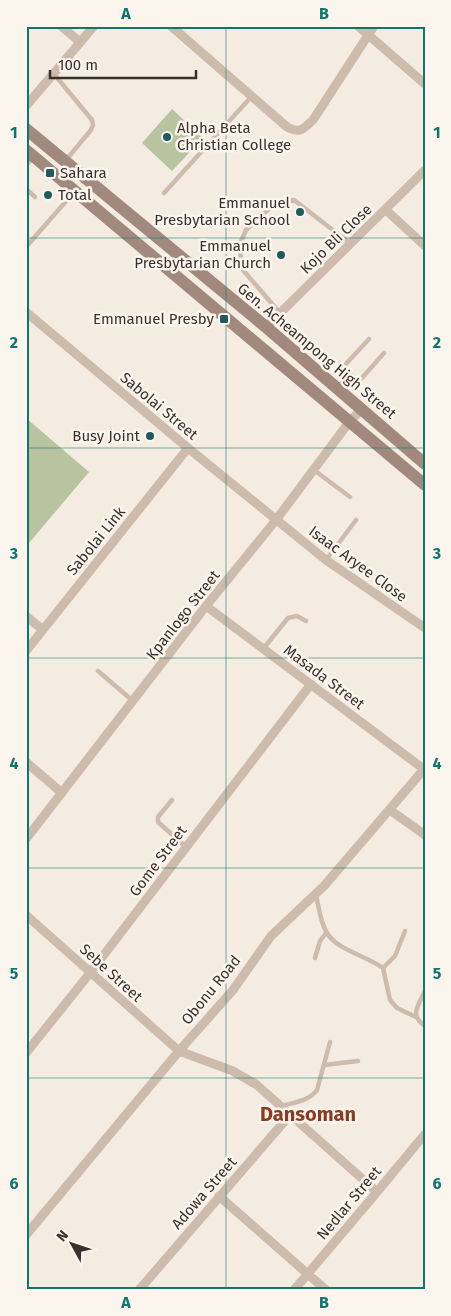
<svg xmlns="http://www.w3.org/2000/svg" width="451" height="1316" font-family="'Fira Sans',sans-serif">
<rect width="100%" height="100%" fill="#f4ebe1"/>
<path fill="#b8c4a0" d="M172,109L203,138L172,171L142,143Z
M26,418L89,472L29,543L26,540Z"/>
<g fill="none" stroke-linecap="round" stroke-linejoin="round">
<path stroke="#cdbbac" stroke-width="4.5" d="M54,74L92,120L93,125L91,130L66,160
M26,165L34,157
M26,189L35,197
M164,193L252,96
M26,247L75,191
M280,313L243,270L239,246L246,230L272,206L294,200L351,244
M350,374L345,369V365L369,339
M338,387L350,374L355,379L362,378L384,353
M314,470L350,497
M326,560L356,520
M263,649L288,618L297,616L306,621
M98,671L133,701
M172,800L158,817V822L186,847
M316,895C319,907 320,922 327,933C337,950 367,956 383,968L390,1000L397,1008L416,1017
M315,958L320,941L326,933
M383,968L395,956L405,931
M425,991C418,1006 409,1015 425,1026
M324,1065L358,1061
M282,1106C295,1102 309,1101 317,1090L330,1042"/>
<path stroke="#cdbbac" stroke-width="9" d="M61,26L80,42
M171,26L287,127C301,134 303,129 313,120L374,26
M358,26L425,84
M26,106L94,26
M386,210L425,246
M26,312L188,448L326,560L425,628
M266,327L425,170
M206,606L425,770
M26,616L43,630
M26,651L188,448
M26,762L62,793
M390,810L425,835
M26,839L206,606L276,520L350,421L362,409
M26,915L179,1051L233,1071L257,1085L377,1192
M26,1053L90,973L311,684
M219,1196L326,1290
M26,1235L179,1051L233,990L271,936L324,886L425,768
M139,1290L290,1115
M294,1290L377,1192L425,1134"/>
<path stroke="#a18a7d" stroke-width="12" d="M26,129L266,327L425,464
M26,150L425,485"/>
</g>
<path fill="none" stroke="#0f766e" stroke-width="1" stroke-opacity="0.55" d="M226,26V1290M26,238H425M26,448H425M26,658H425M26,868H425M26,1078H425"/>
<g fill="#1f5a5e" stroke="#fbf5ee" stroke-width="2">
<circle cx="167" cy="137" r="5"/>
<rect x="45" y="168" width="10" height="10" rx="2.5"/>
<circle cx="48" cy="195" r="5"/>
<circle cx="300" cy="212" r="5"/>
<circle cx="281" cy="255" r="5"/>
<rect x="219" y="314" width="10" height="10" rx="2.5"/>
<circle cx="150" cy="436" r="5"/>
</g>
<g text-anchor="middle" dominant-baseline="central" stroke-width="5" stroke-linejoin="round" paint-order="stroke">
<g font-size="15" fill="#3b302b" stroke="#fbf5ee" text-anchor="end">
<text x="177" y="128" text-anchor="start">Alpha Beta<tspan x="177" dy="17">Christian College</tspan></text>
<text x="60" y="173" text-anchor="start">Sahara</text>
<text x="58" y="195" text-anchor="start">Total</text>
<text x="290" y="203">Emmanuel<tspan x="290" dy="17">Presbytarian School</tspan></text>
<text x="271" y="246">Emmanuel<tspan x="271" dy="17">Presbytarian Church</tspan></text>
<text x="214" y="319">Emmanuel Presby</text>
<text x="140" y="436">Busy Joint</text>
</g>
<g font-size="15" fill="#3b302b" stroke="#fbf5ee">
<text transform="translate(336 239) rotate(-44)">Kojo Bli Close</text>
<text transform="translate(317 351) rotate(40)">Gen. Acheampong High Street</text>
<text transform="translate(159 406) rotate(40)">Sabolai Street</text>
<text transform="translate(96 541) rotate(-51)">Sabolai Link</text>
<text transform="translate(358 564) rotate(36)">Isaac Aryee Close</text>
<text transform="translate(183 615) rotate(-52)">Kpanlogo Street</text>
<text transform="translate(324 677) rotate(37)">Masada Street</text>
<text transform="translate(158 861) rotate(-53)">Gome Street</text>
<text transform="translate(111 973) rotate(42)">Sebe Street</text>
<text transform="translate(211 990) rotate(-51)">Obonu Road</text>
<text transform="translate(204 1193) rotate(-49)">Adowa Street</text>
<text transform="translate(349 1203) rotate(-50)">Nedlar Street</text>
</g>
<g font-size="20" font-weight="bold" fill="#8c3b22" stroke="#fbf5ee">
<text x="308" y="1114">Dansoman</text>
</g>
</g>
<rect width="451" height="1316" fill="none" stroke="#fbf5ee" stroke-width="55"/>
<g transform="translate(72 1244) rotate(310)" stroke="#fbf5ee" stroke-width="4" paint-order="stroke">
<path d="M0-4L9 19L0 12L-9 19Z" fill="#3b302b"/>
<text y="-8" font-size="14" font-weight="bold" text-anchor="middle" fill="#3b302b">N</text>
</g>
<path d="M50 70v8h146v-8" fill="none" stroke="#3b302b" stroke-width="2.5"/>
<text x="58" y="70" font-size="15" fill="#3b302b" stroke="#fbf5ee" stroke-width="4" paint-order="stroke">100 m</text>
<rect x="28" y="28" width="396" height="1260" fill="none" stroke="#0f766e" stroke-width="2"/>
<g font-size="16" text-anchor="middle" font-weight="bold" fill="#0f766e">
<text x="126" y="19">A</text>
<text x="324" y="19">B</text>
<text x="14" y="138">1</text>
<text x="437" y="138">1</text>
<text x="14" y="348">2</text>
<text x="437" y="348">2</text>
<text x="14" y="559">3</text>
<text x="437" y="559">3</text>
<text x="14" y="769">4</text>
<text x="437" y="769">4</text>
<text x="14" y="979">5</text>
<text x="437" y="979">5</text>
<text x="14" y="1189">6</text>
<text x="437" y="1189">6</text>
<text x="126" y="1308">A</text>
<text x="324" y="1308">B</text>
</g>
</svg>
